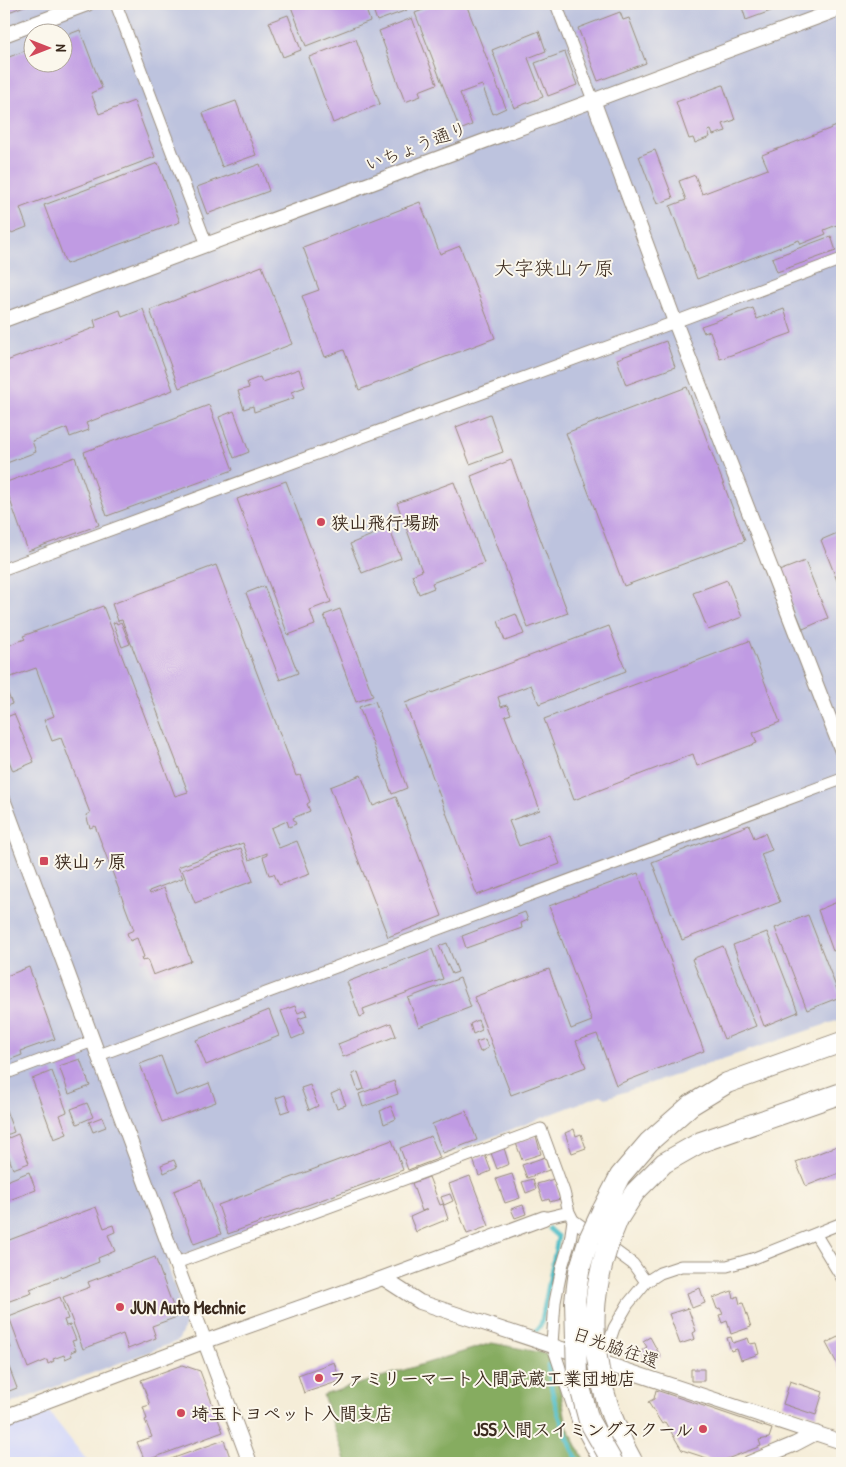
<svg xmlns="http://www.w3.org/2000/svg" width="846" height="1467" font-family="'Patrick Hand','Klee One',sans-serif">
<rect width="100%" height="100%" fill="#fbf7ec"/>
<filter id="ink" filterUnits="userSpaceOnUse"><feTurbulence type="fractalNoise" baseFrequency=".02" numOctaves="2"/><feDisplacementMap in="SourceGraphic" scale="10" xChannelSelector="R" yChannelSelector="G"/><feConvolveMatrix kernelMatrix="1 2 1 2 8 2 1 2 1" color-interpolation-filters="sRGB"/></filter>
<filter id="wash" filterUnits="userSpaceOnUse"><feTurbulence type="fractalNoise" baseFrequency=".0096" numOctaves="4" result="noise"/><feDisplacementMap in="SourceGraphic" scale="20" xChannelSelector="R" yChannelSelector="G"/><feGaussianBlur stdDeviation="1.12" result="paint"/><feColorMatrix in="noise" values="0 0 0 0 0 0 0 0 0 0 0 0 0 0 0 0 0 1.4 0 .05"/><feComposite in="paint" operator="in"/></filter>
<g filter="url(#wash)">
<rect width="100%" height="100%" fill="#f5edd8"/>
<path fill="#d4d8f9" d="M49,1412L89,1463H4V1429Z"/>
<path fill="#bdc3de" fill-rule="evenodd" d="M4,4H842V1019L606,1098L601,1095L167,1262L186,1324L178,1341L4,1406ZM32,32H62V62H32Z"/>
<path fill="#86ac61" stroke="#606b40" d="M492,1343L554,1355L567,1426L586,1463H346L323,1395Z"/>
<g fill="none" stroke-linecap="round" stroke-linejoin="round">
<path stroke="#50bec7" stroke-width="4.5" d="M537,1330L541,1324L558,1237L549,1229
M548,1365C551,1400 564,1432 579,1463"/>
</g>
<g id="blocks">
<path fill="#c09be3" d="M4,4H29L4,14Z
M290,4H325L327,7L336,4H364L370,21L306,46Z
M371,4H404L407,10L377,21Z
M438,4H466L506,108L493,114L482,85L460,93L472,125L460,130L415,13Z
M741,4H790L746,20Z
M620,12L623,20L629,18L646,63L598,81L578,28Z
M288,15L301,50L283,57L269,22Z
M412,18L437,84L419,91L421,96L405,102L379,31Z
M80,30L102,88L91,93L99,114L134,101L155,157L20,208L27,227L4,236V59L32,48V62H62V37Z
M539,31L546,51L528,58L543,97L514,108L492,50Z
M356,39L380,104L333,123L309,57Z
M565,52L577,85L548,96L535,63Z
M723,85L735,120L723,124L726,131L713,135L711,130L708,131L710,137L695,143L693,138L689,139L676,102Z
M236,101L256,155L222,167L203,113Z
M842,124V223L824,230L826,234L801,244L799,240L697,279L670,206L686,200L679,181L695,175L702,194L768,169L762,155Z
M655,150L673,198L657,204L639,156Z
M158,163L180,222L66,264L44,205Z
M260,164L269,191L207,214L197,187Z
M420,202L440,254L460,246L495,338L359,390L344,350L325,357L302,296L319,290L303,247Z
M831,236L836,251L777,272L772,258Z
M262,266L292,344L179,388L150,310Z
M753,308L757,319L784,309L792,333L720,359L710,331L704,333L701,326Z
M143,309L173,390L86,423L89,430L70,437L67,428L32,441L36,452L4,464V362L96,327L94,320L120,310L122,317Z
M666,341L675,367L626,385L617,359Z
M299,369L305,387L291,392L294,398L254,412L253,406L244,409L238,391L249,388L247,382L260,377L262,382Z
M687,387L745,541L624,586L566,433Z
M209,405L233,470L107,516L84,452Z
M234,411L249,452L234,458L219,417Z
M490,414L503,452L470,464L456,427Z
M75,457L99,525L28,551L4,483Z
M511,460L568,613L528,628L471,476Z
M286,481L331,602L310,610L315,625L288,635L237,499Z
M454,482L484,563L432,583L434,588L419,594L412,575L422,571L397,503Z
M389,528L401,558L362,573L350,544Z
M842,531V593L821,540Z
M805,561L828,618L803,629L779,571Z
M216,565L296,776L300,775L310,802L307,804L310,811L293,818L296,824L289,827L287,821L271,828L279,848L297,841L310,874L279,885L274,874L269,875L263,857L267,855V853L249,860L243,843L178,867L183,878L149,891L150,894L164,888L191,961L153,975L147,959L142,961L141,958L144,957L137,938L130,941L127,933L134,930L95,826L90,828L86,815L90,813L61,738L52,741L44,720L54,716L36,668L11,677L4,657V647L25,639L23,636L103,606L175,796L188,792L122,620L118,621L112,604Z
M727,580L742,617L708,630L693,593Z
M264,586L298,673L280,680L246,593Z
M340,609L373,696L356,702L324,615Z
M516,614L524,634L505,641L498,621Z
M116,622L117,624L121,622L130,644L122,647L113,623Z
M609,626L626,671L539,704L531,685L498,697L501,707L507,705L511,714L505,716L540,810L509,821L519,846L549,835L560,864L477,895L405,703Z
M749,641L780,722L753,733L757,743L697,766L693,754L574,800L544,719Z
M7,691L12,704L4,707V692Z
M375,701L407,788L392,794L359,707Z
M14,714L34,762L13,771L4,748V718Z
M361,775L373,806L396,797L442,916L388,937L330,787Z
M749,825L754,838L765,833L772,850L761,854L780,902L682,940L652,862Z
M241,848L253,881L195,903L182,870Z
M638,873L704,1051L616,1085L597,1034L576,1041L586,1067L511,1095L474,997L549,969L571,1029L592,1021L549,906Z
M842,900V948L833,951L818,910Z
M525,912L528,920L521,923L522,928L466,948L462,936Z
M808,915L840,997L807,1010L775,928Z
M767,932L798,1012L764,1026L733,945Z
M447,943L458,972L452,974L439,946Z
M723,946L756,1026L724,1039L692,959Z
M432,949L443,979L363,1009L365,1015L360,1017L347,982Z
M29,967L55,1039L21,1051L22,1055L4,1062V977Z
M460,978L471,1007L419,1027L408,998Z
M295,1006L298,1013L305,1010L307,1016L298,1019L304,1034L292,1039L281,1011Z
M269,1010L279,1036L206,1065L196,1040Z
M478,1020L482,1030L473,1034L470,1024Z
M391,1023L396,1036L343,1057L338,1044Z
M485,1039L488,1048L480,1052L476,1042Z
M161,1056L176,1096L209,1083L216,1102L162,1122L140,1064Z
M80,1059L90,1086L69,1094L59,1066Z
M52,1071L67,1112L60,1115L67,1134L54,1139L32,1079Z
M358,1072L364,1089L358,1091L352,1074Z
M394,1081L398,1094L363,1107L359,1094Z
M310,1085L318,1106L309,1110L301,1088Z
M340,1090L346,1105L337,1108L331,1094Z
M285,1095L290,1110L281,1113L276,1098Z
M87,1103L93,1117L77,1124L71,1109Z
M4,1105L14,1132L4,1136Z
M391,1106L396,1119L384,1124L380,1111Z
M466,1111L477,1140L443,1153L432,1124Z
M102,1117L106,1127L93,1132L89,1122Z
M574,1129L576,1136L581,1134L586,1148L572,1153L565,1133Z
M18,1134L29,1163L13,1169L4,1144V1140Z
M431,1136L440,1158L408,1170L400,1148Z
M536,1136L541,1154L522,1160L516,1143Z
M392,1140L403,1170L228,1234L218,1205Z
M842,1144V1172L806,1186L796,1162Z
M504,1148L509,1164L497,1169L491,1153Z
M485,1155L491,1171L479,1176L473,1159Z
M545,1157L549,1170L527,1178L522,1165Z
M174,1160L177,1167L164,1173L161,1165Z
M29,1172L36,1190L4,1202V1182Z
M512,1174L520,1198L505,1203L496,1179Z
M470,1176L489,1226L467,1234L449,1184Z
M429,1177L440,1205L443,1204L448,1219L416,1232L410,1217L428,1209L422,1211L412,1183Z
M533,1179L536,1189L526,1193L522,1182Z
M554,1179L560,1199L550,1202L549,1199L543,1201L537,1184Z
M201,1180L221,1234L194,1244L174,1191Z
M450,1194L453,1201L444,1205L441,1197Z
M523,1205L526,1214L515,1218L511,1209Z
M96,1207L104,1228L113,1225L115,1232L108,1235L115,1251L98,1258L99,1262L30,1289L32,1293L4,1303V1242Z
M155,1257L177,1317L152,1326L156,1338L128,1349L123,1334L83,1349L63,1297L90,1287L88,1282Z
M700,1288L705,1303L692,1308L687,1293Z
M732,1291L734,1298L738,1296L740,1304L743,1303L751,1327L731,1334L727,1321L722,1323L719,1315L723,1314L720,1308L717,1309L713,1298Z
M60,1297L68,1319L64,1320L66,1326L70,1325L76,1340L72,1341L76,1350L71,1352L72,1356L65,1359L64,1355L53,1359L54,1361L48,1364L47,1360L28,1368L9,1317Z
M688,1308L696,1331L693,1333L695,1339L680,1344L669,1314Z
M4,1330L11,1348L4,1351Z
M842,1335V1373L826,1343Z
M650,1337L661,1357L648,1364L641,1351L647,1347L643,1341Z
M731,1337L733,1343L748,1338L750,1344L756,1343L759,1354L741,1360L737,1349L731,1351L727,1338Z
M4,1354L17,1388L4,1393Z
M334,1362L340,1381L304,1393L298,1375Z
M182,1365L200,1371L223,1432L145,1461L137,1442L152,1437L145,1420L147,1419L143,1407L150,1405L141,1380Z
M691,1369H704V1381H691Z
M790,1381L823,1392L816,1415L783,1404Z
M656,1390L772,1429L769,1438L759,1440L761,1446L719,1462L682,1450L665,1422L662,1424L648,1402L654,1399Z
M224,1440L232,1463H160Z"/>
</g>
</g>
<g filter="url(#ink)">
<use href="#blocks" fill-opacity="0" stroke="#988c7b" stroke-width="1"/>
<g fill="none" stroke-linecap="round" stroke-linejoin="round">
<defs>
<path id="minor" d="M116,4L207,245
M556,4L593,100
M4,569L675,322L842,259
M99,1055L842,779
M4,1074L93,1041
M544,1218L569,1212L573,1220L633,1264L646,1282
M573,1220L570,1241L562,1267L555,1302L552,1344L578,1422L600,1463
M816,1235L842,1278
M176,1263L541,1129L564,1192L569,1212
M602,1363L614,1328L628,1304L646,1282L660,1273L681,1266H727L752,1259L842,1223"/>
<path id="tertiary" d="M4,35L87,4
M593,100L675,322L842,751
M4,320L842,8
M4,802L250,1463
M383,1278L420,1302L842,1442
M4,1417L206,1341L383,1278L544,1218
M749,1463L795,1444L816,1433"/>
<path id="motorway" d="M602,1211L620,1176L649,1142L691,1105L727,1083L842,1042
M618,1219L635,1192L664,1163L701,1142L842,1093
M611,1414L624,1446L633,1463"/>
</defs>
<use href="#minor" stroke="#988c7b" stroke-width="13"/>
<use href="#tertiary" stroke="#988c7b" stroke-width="16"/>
<use href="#motorway" stroke="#988c7b" stroke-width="22"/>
<use href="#minor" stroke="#fff" stroke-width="11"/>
<use href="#tertiary" stroke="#fff" stroke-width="14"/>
<use href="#motorway" stroke="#fff" stroke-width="20"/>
<defs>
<path id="motorway-bridge" d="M602,1211L589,1239L579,1271L575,1301L577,1376L589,1421L613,1463
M611,1414C587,1345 589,1287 618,1219"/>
</defs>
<use href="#motorway-bridge" stroke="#988c7b" stroke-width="22" stroke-linecap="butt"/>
<use href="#motorway-bridge" stroke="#fff" stroke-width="20"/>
</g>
</g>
<g fill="#d1495b" stroke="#fbf7ec" stroke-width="2">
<circle cx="321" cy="522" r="5"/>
<rect x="39" y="856" width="10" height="10" rx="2.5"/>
<circle cx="120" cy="1307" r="5"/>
<circle cx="319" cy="1378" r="5"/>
<circle cx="181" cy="1413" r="5"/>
<circle cx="703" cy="1429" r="5"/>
</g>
<g text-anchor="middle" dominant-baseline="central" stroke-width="4" stroke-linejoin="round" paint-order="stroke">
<g font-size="18" fill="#3b2a1e" stroke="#fbf7ec">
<text transform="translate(416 146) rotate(-21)">いちょう通り</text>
<text transform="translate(616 1347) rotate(19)">日光脇往還</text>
</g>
<g font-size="18" font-weight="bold" fill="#3b2a1e" stroke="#fbf7ec" text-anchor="start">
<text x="331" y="522">狭山飛行場跡</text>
<text x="54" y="861">狭山ヶ原</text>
<text x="130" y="1307">JUN Auto Mechnic</text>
<text x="329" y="1378">ファミリーマート入間武蔵工業団地店</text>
<text x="191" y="1413">埼玉トヨペット 入間支店</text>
<text x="693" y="1429" text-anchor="end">JSS入間スイミングスクール</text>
</g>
<g font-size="20" fill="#3b2a1e" stroke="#fbf7ec">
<text x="554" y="267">大字狭山ケ原</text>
</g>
</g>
<rect width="846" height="1467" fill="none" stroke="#fbf7ec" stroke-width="20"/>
<g transform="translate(48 48) rotate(90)"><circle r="24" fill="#fbf7ec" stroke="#aea59a"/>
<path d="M0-4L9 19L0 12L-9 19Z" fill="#d1495b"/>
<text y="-8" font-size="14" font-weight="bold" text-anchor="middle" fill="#3b2a1e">N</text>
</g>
</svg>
